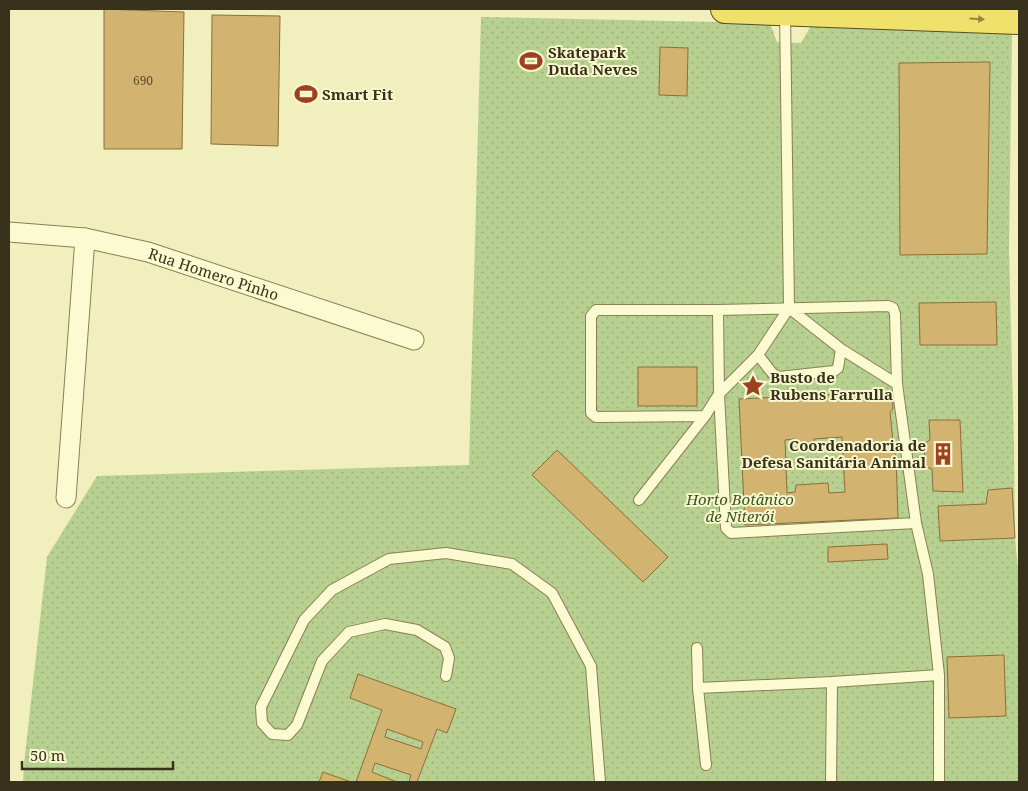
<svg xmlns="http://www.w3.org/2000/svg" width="1028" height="791" font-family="'Noto Serif',serif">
<defs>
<pattern id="park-dots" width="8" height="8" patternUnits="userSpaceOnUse" patternTransform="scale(1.25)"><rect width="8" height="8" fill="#b7d090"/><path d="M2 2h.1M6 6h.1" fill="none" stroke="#9eb37c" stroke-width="1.8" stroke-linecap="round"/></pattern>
</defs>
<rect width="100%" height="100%" fill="#f1efbd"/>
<path fill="url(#park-dots)" d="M481,17L770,23L777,42L801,43L812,24L1012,32L1009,249L1014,446L1015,538L1019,580V782H23L24,764L47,557L97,476L469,465Z"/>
<path fill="#d2b370" stroke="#8b6f39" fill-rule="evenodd" d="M104,9L184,12L182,149H104Z
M212,15L280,16L278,146L211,144Z
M660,47L688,48L687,96L659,95Z
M990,62L987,254L900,255L899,63Z
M996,302L997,345H920L919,303Z
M638,367H697V406H638Z
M892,392L893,409L890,412L894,452L896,456L898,518L745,525L739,399ZM842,437L845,492L829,493L828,483L796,485L795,492L787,493L785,440L795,439V443L814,442V439Z
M929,420H960L963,492L933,491L932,469L924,466L925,443L930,440Z
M557,450L668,557L643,582L532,475Z
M1012,488L1015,538L940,541L938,506L986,504L988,490Z
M887,544L888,559L828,562V547Z
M1004,655L1006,716L949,718L947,657Z
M358,674L456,709L447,733L437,729L417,782H409L411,775L375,763L372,772L397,782H356L382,710L350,698ZM387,729L423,742L421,749L385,737Z
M323,772L351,782H319Z"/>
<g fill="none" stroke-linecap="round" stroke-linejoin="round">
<defs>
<path id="service" d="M785,12L789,308L841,349L897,384L916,523L928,574L939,675V782
M718,310L719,394L726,528L731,533L916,523
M758,355L773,374L779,377L834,371L838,368L841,349
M705,416L596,417L591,413V316L596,310H718L888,306L893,308L895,314L897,384
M639,500L705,416L719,394L758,355L789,308
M697,648L698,688
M446,676L449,658L445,647L417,630L385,624L349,632L322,661L297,725L288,735L272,734L262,723L261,707L304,620L332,590L389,559L446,553L512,564L552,593L591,666L600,782
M832,682L939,675
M706,765L698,688L832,682L831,782"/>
<g id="minor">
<path id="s1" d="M9,232L85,238L148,252L414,340"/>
<path d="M66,498L85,238"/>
</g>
<path id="trunk" d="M725,9L1019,20"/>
</defs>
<use href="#service" stroke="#8a7f55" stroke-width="12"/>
<use href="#minor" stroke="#8a7f55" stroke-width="21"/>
<use href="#trunk" stroke="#574b2a" stroke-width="30"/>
<use href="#service" stroke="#fbfad1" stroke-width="10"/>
<use href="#minor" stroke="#fbfad1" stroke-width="19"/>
<use href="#trunk" stroke="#f0e06c" stroke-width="28"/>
</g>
<defs><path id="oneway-solid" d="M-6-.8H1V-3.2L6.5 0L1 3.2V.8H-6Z" transform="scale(1.25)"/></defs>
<use fill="#948844" href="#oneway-solid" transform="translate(977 19) rotate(3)"/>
<defs>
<symbol id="stadium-bare" viewBox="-9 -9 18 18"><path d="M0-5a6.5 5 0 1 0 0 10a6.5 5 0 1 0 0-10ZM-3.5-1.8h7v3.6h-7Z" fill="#9d4120" stroke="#f8f7cd" stroke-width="2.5" paint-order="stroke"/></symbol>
<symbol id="sight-bare" viewBox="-9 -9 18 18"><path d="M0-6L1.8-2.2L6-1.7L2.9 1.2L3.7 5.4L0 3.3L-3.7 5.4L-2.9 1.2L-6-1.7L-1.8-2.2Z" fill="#9d4120" stroke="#f8f7cd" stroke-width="2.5" paint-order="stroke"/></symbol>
<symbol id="building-bare" viewBox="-9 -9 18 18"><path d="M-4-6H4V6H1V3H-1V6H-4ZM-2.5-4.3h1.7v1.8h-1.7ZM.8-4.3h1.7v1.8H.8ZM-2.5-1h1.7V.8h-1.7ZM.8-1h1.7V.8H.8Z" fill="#9d4120" stroke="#f8f7cd" stroke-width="2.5" paint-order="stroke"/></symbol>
</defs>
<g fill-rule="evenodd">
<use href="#stadium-bare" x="515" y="45" width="32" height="32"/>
<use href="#stadium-bare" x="290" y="78" width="32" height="32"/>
<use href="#sight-bare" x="737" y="370" width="32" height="32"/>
<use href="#building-bare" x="927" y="438" width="32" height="32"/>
</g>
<g text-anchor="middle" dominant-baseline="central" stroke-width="4" stroke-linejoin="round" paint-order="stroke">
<g font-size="12" fill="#5e5230">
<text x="143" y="80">690</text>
</g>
<g font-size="15" font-weight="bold" fill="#38311b" stroke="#f8f7cd" text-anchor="start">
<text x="548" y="52">Skatepark<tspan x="548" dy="17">Duda Neves</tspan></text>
<text x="322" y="94">Smart Fit</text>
<text x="770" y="377">Busto de<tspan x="770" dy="17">Rubens Farrulla</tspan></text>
<text x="926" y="445" text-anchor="end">Coordenadoria de<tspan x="926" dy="17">Defesa Sanitária Animal</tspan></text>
</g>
<g font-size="15" fill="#38311b" stroke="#f8f7cd">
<text stroke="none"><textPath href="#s1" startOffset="210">Rua Homero Pinho</textPath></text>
</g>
<g font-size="15" font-style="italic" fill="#3a5620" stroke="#f8f7cd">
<text x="740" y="499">Horto Botânico<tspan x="740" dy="17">de Niterói</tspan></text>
</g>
</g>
<rect width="1028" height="791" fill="none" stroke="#38311b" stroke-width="20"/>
<path d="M22 761v8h151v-8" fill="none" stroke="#38311b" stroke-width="2.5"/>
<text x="30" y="761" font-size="15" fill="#38311b" stroke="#f8f7cd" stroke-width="4" paint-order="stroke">50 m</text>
</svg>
